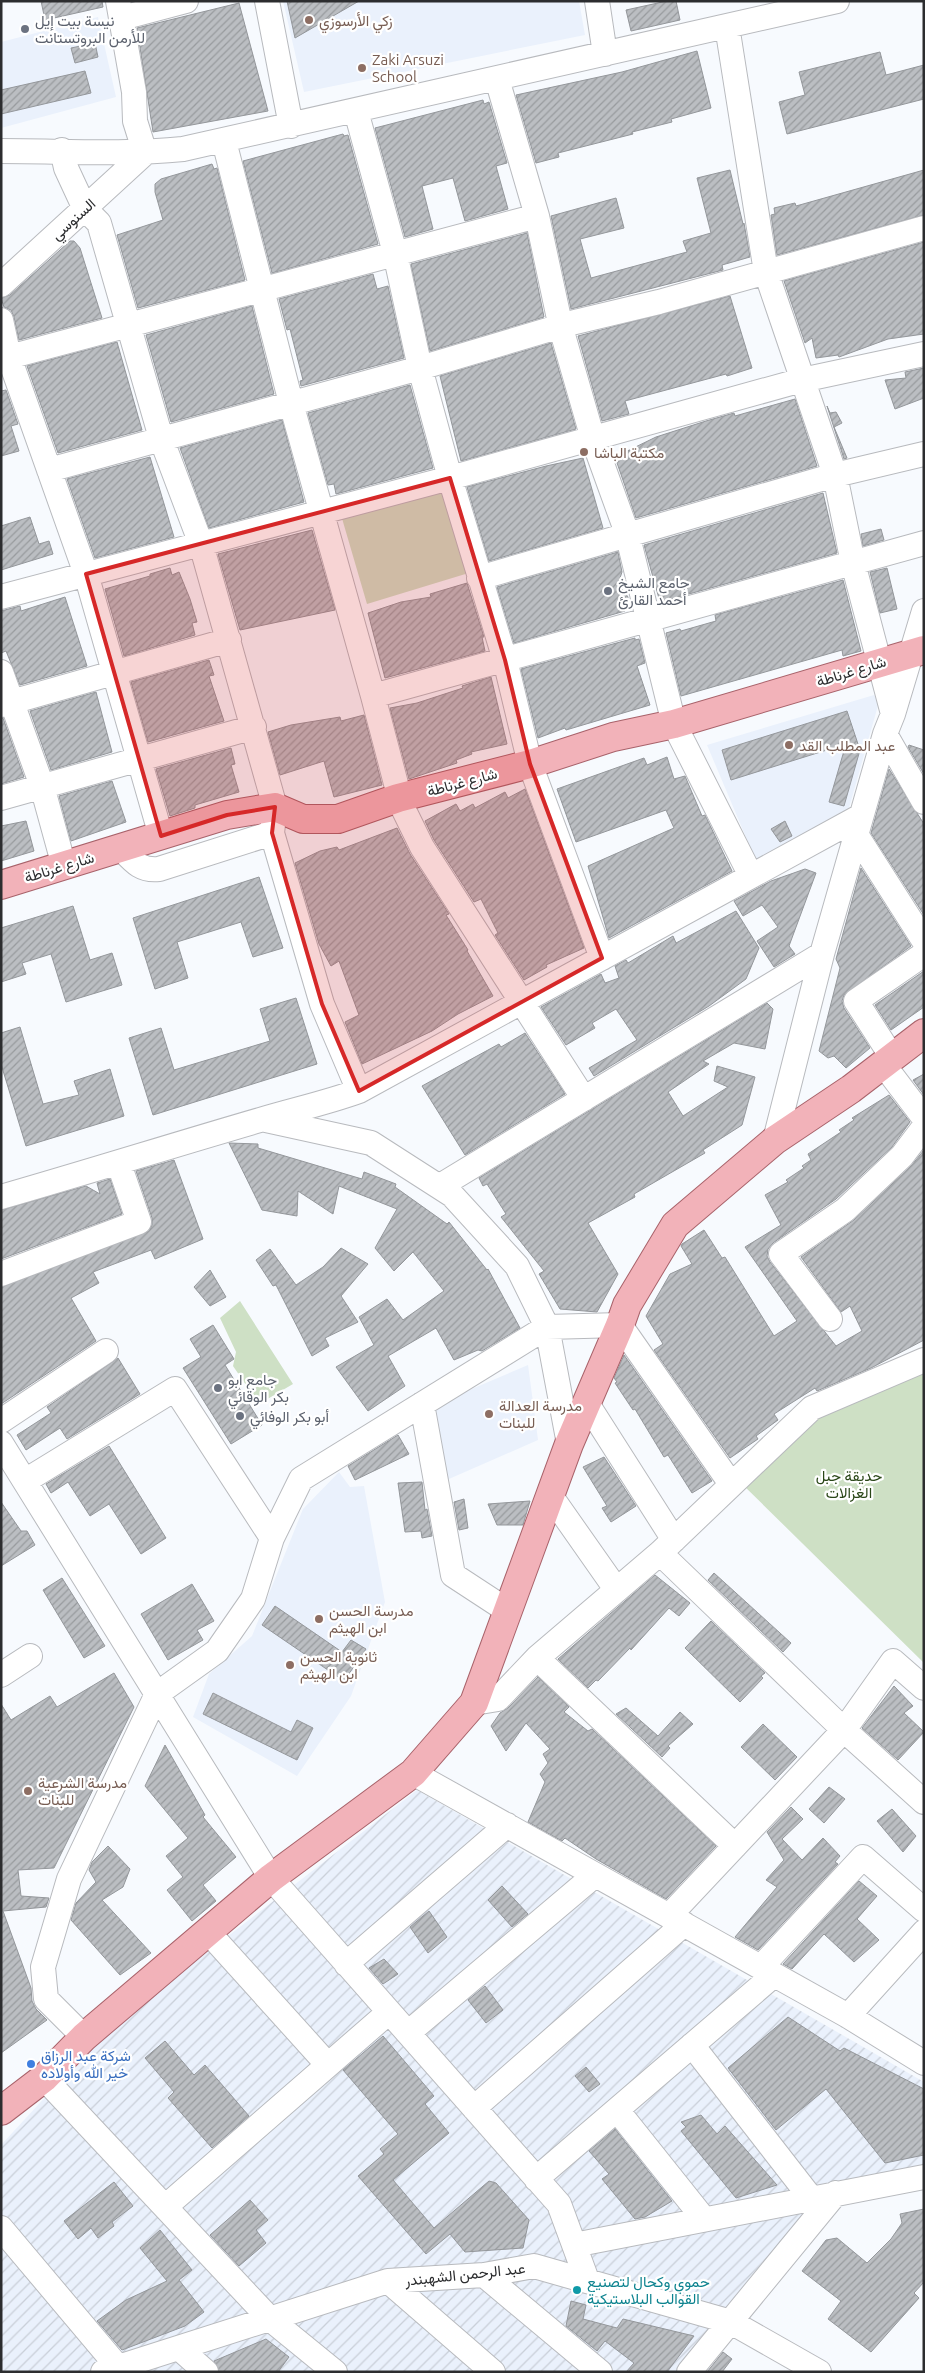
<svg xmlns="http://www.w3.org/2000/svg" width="925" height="2373" font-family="Ubuntu,Vazirmatn,sans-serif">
<defs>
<pattern id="industrial-furrows" width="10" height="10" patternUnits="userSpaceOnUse" patternTransform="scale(1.25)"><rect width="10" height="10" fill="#eaf1fc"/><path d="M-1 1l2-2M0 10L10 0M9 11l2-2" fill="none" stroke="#c9cfd8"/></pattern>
<pattern id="building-hatch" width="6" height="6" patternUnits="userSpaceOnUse" patternTransform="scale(1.25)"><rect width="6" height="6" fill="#bbbec2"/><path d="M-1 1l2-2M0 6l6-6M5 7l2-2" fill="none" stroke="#989b9e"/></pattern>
</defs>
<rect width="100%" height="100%" fill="#f7fafe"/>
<path fill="url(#industrial-furrows)" d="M417,1790L924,2082V2168L836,2193L689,2372H1V2145L109,2028Z"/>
<path fill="#eaf1fc" d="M283,1H579L585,35L304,92Z
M98,17L116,97L1,128V42Z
M874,695L879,702L849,808L756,861L707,745Z
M528,1365L538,1440L442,1482L427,1408Z
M339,1472L350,1487L364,1486L385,1602L351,1696L297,1776L193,1717L209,1674L252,1636L303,1509Z"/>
<path fill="#cee0c5" d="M447,484L472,572L367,604L341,515Z
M240,1301L293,1384L259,1404L233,1366L236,1352L220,1318Z
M924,1365V1663L741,1483L815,1413Z"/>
<path fill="url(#building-hatch)" stroke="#94979b" d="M41,1H102L103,7L45,20Z
M287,1H359L295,38Z
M667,1H676L680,20L631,31L626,10Z
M239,3L268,111L153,132L137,28Z
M95,43L98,57L75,63L71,48Z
M697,51L711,108L671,119L672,122L632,132L633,134L558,153L559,157L536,163L516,95L622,72Z
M880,52L886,75L924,65V99L787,134L779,102L805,95L799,72Z
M85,71L91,93L1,114V90Z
M483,100L484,104L489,102L507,163L496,166L508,209L465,221L453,178L422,186L433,229L405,237L375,128Z
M343,134L344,136L348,135L378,244L272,273L243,161Z
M212,164L214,169L217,168L245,280L138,308L117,235L163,220L155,192V184L161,179Z
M730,170L743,224L744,223L750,257L722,265L723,270L571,309L551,216L616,198L624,228L580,239L591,278L687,252L683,241L711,233L697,178Z
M924,170V215L777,255L771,215L775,214L774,208L795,203L796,206Z
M527,233L544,317L430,351L411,264Z
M70,241H74L80,248L102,318L19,340L14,317L11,310L4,307L1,298L10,295Z
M924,242V334L888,339L839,357L838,355L816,358L812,338L805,343L784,281Z
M373,274L377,289L388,286L404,358L301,386L300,381L303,380L290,329L287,330L279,299Z
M730,296L752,368L727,376L726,374L625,401L629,414L602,421L578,336Z
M252,306L274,394L171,422L146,335Z
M117,342L142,430L58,453L27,366Z
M551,343L576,429L461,461L440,376Z
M924,368V398L895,409L885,380L906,378L905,372Z
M410,385L433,468L336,494L334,484L328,485L308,413Z
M6,390L18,424L11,426L19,451L1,456V391Z
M795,399L817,466L636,518L615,457L656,437L706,421L734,413L735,416Z
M827,406L830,413L836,412L842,423L834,427L847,458L844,459Z
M282,420L304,502L209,528L180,448Z
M150,457L174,537L95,558L67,479Z
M583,458L603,528L489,561L467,487L546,466Z
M823,493L837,553L660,602L644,545Z
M30,517L39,544L49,541L53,554L1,570V526Z
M881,529L884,540L863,546L861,534Z
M312,530L335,610L240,630L218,554Z
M618,552L622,572L618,584L628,597L625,611L514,643L497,587Z
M170,568L172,575L179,572L190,599L197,622L192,623L195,635L124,656L105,589L150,576V574Z
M887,568L897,609L880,613L870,572Z
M843,580L861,651L843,656L842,650L681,696L666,633L680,629L681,631L716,621L715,615Z
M467,583L484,637H482L485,651L385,678L368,613L401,602L431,597L430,594Z
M65,597L87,666L20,685L6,651L1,653V611L20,606L21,611Z
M635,638V640L639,639L645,663L637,666L650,705L566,730L565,728L538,738L521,669Z
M209,660L214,675L209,676L224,721L148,742L131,682Z
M491,677L507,744L471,752L472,754L456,760L457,763L409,779L390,708L417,703L463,688L462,686Z
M96,692L112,752L51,770L30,711Z
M847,711L860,750L844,806L829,802L846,744L731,780L722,750Z
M364,715L382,785L334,797L324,761L280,775L268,732L291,725L340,717L341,721Z
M1,718H3L24,777L1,784Z
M909,745L924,750V774L908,747Z
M231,748L235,764L231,765L239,792L195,805V808L170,816L156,769Z
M667,757L674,779L685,776L702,816L705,815L732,871L609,938L588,866L674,828L666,810L576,842L557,789L644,758L647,765Z
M889,769L924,824V915L871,833Z
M112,781L126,822L71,841L59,796Z
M525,789L584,948L546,965L547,967L524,980L495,935L498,933L481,899L474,902L434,840L425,821L456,804L460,811L473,804L475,808L505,792L508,798Z
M26,821L34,851L1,861V826Z
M785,821L792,836L780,842L771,829Z
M397,828L410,854L449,914L446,915L468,950L467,951L493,996L458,1014L432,1031L362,1064L345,1022L359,1015L339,961L331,966L319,944L295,863L320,851L337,847L339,850Z
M861,868L911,946L844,995L842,1001L844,1008L870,1048L846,1068L834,1056L828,1058L819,1051L840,968L836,959Z
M805,869L816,873L789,946L795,954L774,967L757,941L778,927L762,905L743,916L734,901L771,881Z
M259,877L283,948L253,957L241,922L177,942L188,978L155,989L133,918Z
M73,906L90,960L112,953L122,985L66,1002L51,954L22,963L26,974L1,982V928Z
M736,911L759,948L746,979L709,1006L594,1076L589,1068L637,1040L616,1009L592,1023L595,1028L566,1045L541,1007L601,974L605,983L619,978L615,966L626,960L628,963L673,936L676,943Z
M924,971V1007L891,1030L875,1005Z
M296,998L317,1064L153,1115L129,1038L161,1028L174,1070L270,1041L260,1009Z
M767,1003L773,1009L765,1049L734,1043L703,1061L709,1064L668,1092L683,1116L728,1087L714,1081L717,1066L755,1077L742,1125L703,1150L705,1153L634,1194L635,1197L588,1223L618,1274L597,1312L560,1309L539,1274L544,1271L501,1217L506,1214L487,1184L483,1186L479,1178Z
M20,1027L43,1104L79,1095L74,1081L110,1069L124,1116L26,1146L1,1064V1033Z
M525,1033L565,1094L465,1155L422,1086L499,1044L501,1047Z
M924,1074V1095L913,1080Z
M889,1095L910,1122L892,1147L836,1199L773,1243L768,1249L767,1256L770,1262L836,1346L862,1331L850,1306L841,1312L801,1257L854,1220L911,1166L924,1150V1340L871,1368L817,1391L815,1388L774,1414L778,1420L756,1436L758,1439L730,1458L654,1350L663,1344L646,1316L670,1274L692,1264L681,1246L682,1244L704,1230L722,1258L725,1257L774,1336L797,1321L745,1247L781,1225L765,1195L788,1182L786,1180L804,1168L802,1166L811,1160L808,1154L841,1132L839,1130L854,1120L852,1118Z
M229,1143L258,1144V1148L362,1179L364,1172L396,1184L395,1187L447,1224L449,1222L487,1270L488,1269L520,1328L482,1351L478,1350L454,1360L436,1328L388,1356L405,1386L368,1411L336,1367L374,1345L359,1317L387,1299L403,1320L444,1291L413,1252L394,1271L375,1248L397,1209L339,1186L333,1214L298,1191L297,1216L262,1210Z
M174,1160L203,1239L155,1259L151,1250L93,1272L99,1283L71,1298L96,1341L1,1404V1287L149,1231L152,1225V1218L136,1171Z
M110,1179L122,1214L1,1259V1210L86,1186L100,1194L97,1183Z
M341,1248L368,1264L341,1296L358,1322L325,1338L329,1346L312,1356L276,1285L273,1286L256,1260L270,1249L296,1285L323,1267Z
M210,1270L226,1297L210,1306L194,1287Z
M213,1325L234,1359L225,1365L262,1425L231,1444L183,1368L201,1357L190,1339Z
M624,1355L712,1481L692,1493L668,1455L664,1457L635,1409L633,1410L615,1383L617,1382L614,1378Z
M118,1358L140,1394L67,1439L60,1428L26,1450L17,1435L51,1413L47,1407Z
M398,1435L409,1454L355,1480L348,1466Z
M109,1446L166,1538L141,1554L109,1504L90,1516L68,1482L51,1493L46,1484Z
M604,1457L636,1506L611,1522L602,1508L607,1506L583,1467Z
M422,1482L425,1510L427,1509L432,1536L422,1538L421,1531L405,1532L398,1483Z
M464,1499L468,1528L459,1530L454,1502Z
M530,1501L523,1525H497L488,1504Z
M1,1502L21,1531H27L35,1545L1,1566Z
M714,1573L791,1643L783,1652L708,1580Z
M655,1575L690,1603L679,1616L669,1608L631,1650L630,1648L598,1681L596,1680L588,1688L558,1659Z
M62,1578L105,1646L84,1658L43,1590Z
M192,1584L214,1621L197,1630L203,1640L168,1660L141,1614Z
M275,1606L342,1652L351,1640L366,1649L344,1681L262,1625Z
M711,1621L765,1673L761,1676L763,1678L740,1702L685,1648Z
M114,1673L134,1707L54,1868L18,1870L21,1896L49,1898L46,1907L3,1911L31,1988L32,2001L36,2009L47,2020L1,2053V1704L11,1720L50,1696L57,1707Z
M538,1677L569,1707L564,1712L588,1731L592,1729L716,1846L666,1899L596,1859L565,1838L562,1841L528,1822L545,1782L540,1774L548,1763L543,1754L550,1749L526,1723L506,1751L491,1726L500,1713L508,1708Z
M894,1686L913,1706L904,1713L924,1732L898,1760L862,1728Z
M213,1693L291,1732L297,1720L313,1728L297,1760L203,1714Z
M626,1708L658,1736L680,1712L693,1724L668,1746L670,1748L662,1757L616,1714Z
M763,1724L797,1757L775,1780L741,1747Z
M165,1745L205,1815L203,1817L236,1857L203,1885L216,1901L192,1921L167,1890L183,1877L166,1856L188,1838L145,1786Z
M829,1787L845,1799L824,1823L809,1809Z
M791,1807L803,1819L782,1839L802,1860L823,1838L840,1856L835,1862L838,1864L758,1950L735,1937L777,1887L766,1880L784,1860L767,1832Z
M892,1809L916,1836L903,1852L877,1821Z
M108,1846L130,1869L123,1887L102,1900L151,1953L120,1975L71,1920L76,1903L96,1882L89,1870L92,1862Z
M859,1881L877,1896L857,1919L879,1940L854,1962L824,1934L792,1969L783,1964Z
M502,1886L528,1914L512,1927L488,1900Z
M429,1911L447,1937L428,1953L410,1927Z
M384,1959L398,1974L383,1984L369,1968Z
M485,1986L503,2010L486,2023L468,2000Z
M788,2017L840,2051L844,2048L924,2089V2155L885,2163L826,2089L776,2130L728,2068Z
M383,2036L434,2096L425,2104L449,2133L393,2180L434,2228L489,2181L496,2183L529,2220L523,2248L465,2252L450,2234L426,2254L358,2176L384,2154L380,2149L398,2134L343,2070Z
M165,2041L194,2075L205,2065L249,2116L212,2148L168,2098L174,2092L145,2058Z
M586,2067L600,2084L589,2092L575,2076Z
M701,2115L717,2134L725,2126L777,2185L736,2198L681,2131L686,2127L681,2122Z
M615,2129L672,2201L645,2217L635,2219L602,2179L609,2174L589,2151Z
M114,2182L133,2206L112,2222L114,2226L98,2238L91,2228L78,2239L64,2221Z
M250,2200L268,2220L256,2230L266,2243L239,2266L210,2235Z
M924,2209V2282L914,2293L919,2298L871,2352L828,2319L841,2301L802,2271L826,2240L837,2238L867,2263L891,2239L902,2223L900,2214Z
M160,2230L192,2270L179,2280L204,2312L185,2326L122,2350L97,2321L126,2300L167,2281L140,2248Z
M571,2301L586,2305L583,2319L617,2328L623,2319L694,2336L667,2372H626L634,2363L605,2341L597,2351L566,2326Z
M266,2339L289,2357L278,2372H219L214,2361Z
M723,2352L732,2359L722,2372H707Z"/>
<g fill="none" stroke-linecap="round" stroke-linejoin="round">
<defs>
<path id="minor" d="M267,1L291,126
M597,1L605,54
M122,18L186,1
M727,26L766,272L835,475L853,563L893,714
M497,79L537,216L561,328L593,439L627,533L674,724L751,876
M356,111L395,253L420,368L450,478L505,660L530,764L602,958
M224,141L291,403L373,696L400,799
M62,150L66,168L85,209L99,223L161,438L201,544L275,807L272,833L322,1004L359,1091
M1,151C62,151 123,155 183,149L837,1
M1,285L145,153L135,121L134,92L118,1
M1,320L9,357L86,574L161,836
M9,357L537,216
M49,470L420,368L571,323L659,302L924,228
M479,578L835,475L924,454
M1,597L450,478L802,380L924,354
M1,672L42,786L64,866
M373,696L924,543
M1,705L229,640
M885,734L924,802
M1,798L254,727
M398,798L422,847L584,1099
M857,836L924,941
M121,848C133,861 140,871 159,869L272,833
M892,1057L856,1001L924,954
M883,1064L924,1118
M266,1120L371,1143L452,1195L517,1266L547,1327L569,1444
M775,1140L822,954L885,734L893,714L924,611
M440,1186L822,954
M1,1197C88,1172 174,1145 260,1120C293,1110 326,1103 359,1091L861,816
M1,1274L139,1222L119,1164
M830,1319L781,1254L845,1210L902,1156L924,1127
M586,1402L674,1540
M422,1404L453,1575L508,1611
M1,1421L106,1351
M1,1443L271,1878L559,2204L587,2280
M25,1481L175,1389L272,1538
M550,1495L616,1589
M660,1553L844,1730L924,1802
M537,1658L735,1846
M1,1675L30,1656
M474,1703L498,1699L537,1658L660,1553L812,1408L924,1360
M413,1773L848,2016L924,2063
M669,1916L844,1730L893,1661L924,1688
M208,1932L328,2065
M346,1964L507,1825
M761,1967L863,1857L924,1910
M848,2016L924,1932
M408,2033L595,1875
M84,2037L46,1999L43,1967L69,1879L157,1694L217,1651L253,1599L272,1538L301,1479L547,1327L620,1325L731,1484
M692,2045L811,2198
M44,2078L270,2319L335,2372
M474,2108L684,1924
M617,2110L704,2219
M536,2179L774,1975
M165,2207L389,2012
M1,2228L118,2367
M574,2245L924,2177
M484,2275L600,2372
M388,2281L493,2372
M179,2348L206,2372
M103,2372L388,2281L484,2275L534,2266L731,2322L819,2372
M689,2372L836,2193"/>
<path id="major" d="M1,885L227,815L275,807L303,819H338L398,798L530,764L613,737L674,724L924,650
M1,2111L44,2078L84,2037L271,1878L413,1773L474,1703L569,1444L620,1325L627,1305L675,1225L775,1140L851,1089L924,1033"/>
</defs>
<use href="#minor" stroke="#b8babe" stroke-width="26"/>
<use href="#major" stroke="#a8626a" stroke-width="30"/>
<use href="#minor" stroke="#fff" stroke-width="24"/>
<use href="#major" stroke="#f2b2b9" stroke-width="28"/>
</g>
<path fill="#d62828" fill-opacity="0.2" stroke="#d62828" stroke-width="4" stroke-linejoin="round" d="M450,478L505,660L530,764L602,958L359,1091L322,1004L272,833L275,807L227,815L161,836L86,574Z"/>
<g fill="#8d6e63" stroke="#fff" stroke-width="2">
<circle cx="309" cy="20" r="5"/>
<circle cx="362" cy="68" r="5"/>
<circle cx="584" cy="452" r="5"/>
<circle cx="789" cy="745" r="5"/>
<circle cx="489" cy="1414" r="5"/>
<circle cx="319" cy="1619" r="5"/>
<circle cx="290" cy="1665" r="5"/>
<circle cx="28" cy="1791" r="5"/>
</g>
<g fill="#6b7280" stroke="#fff" stroke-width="2">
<circle cx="25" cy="29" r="5"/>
<circle cx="608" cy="591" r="5"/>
<circle cx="218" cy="1388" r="5"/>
<circle cx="240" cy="1416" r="5"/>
</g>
<circle fill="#3f7fe0" stroke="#fff" stroke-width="2" cx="31" cy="2064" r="5"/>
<circle fill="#0f9aa8" stroke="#fff" stroke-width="2" cx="577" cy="2290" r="5"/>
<g text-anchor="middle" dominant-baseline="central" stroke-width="4.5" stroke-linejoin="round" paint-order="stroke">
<g font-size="15" fill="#5b616d" stroke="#fff" text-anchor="start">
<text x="35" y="20">نيسة بيت إيل<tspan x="35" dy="17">للأرمن البروتستانت</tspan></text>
<text x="618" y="582">جامع الشيخ<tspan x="618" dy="17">أحمد القارئ</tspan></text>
<text x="228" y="1379">جامع ابو<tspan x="228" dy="17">بكر الوقائي</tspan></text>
<text x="250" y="1416">أبو بكر الوفائي</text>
</g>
<g font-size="15" fill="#785e54" stroke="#fff" text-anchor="start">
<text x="319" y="20">زكي الأرسوزي</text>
<text x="372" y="59">Zaki Arsuzi<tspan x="372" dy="17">School</tspan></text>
<text x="594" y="452">مكتبة الباشا</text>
<text x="799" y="745">عبد المطلب القد</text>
<text x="499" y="1405">مدرسة العدالة<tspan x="499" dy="17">للبنات</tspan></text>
<text x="329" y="1610">مدرسة الحسن<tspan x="329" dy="17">ابن الهيثم</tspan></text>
<text x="300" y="1656">ثانوية الحسن<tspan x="300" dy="17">ابن الهيثم</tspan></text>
<text x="38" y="1782">مدرسة الشرعية<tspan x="38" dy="17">للبنات</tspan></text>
</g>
<g font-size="15" fill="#2c2d2f" stroke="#fff">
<text transform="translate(73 219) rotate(-42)">السنوسي</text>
<text transform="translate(851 671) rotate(-17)">شارع غرناطة</text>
<text transform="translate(462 782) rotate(-15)">شارع غرناطة</text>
<text transform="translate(59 867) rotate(-17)">شارع غرناطة</text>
<text transform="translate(465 2274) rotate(-6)">عبد الرحمن الشهبندر</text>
</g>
<g font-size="15" fill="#2a4718" stroke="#fff">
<text x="849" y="1475">حديقة جبل<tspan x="849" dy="17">الغزالات</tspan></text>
</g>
<g font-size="15" fill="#366cbe" stroke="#fff" text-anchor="start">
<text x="41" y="2055">شركة عبد الرزاق<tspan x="41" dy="17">خير الله وأولاده</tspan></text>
</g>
<g font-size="15" fill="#0d838f" stroke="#fff" text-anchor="start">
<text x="587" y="2281">حموي وكحال لتصنيع<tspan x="587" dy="17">القوالب البلاستيكية</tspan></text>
</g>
</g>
<rect width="925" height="2373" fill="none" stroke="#2c2d2f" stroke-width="5"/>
</svg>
